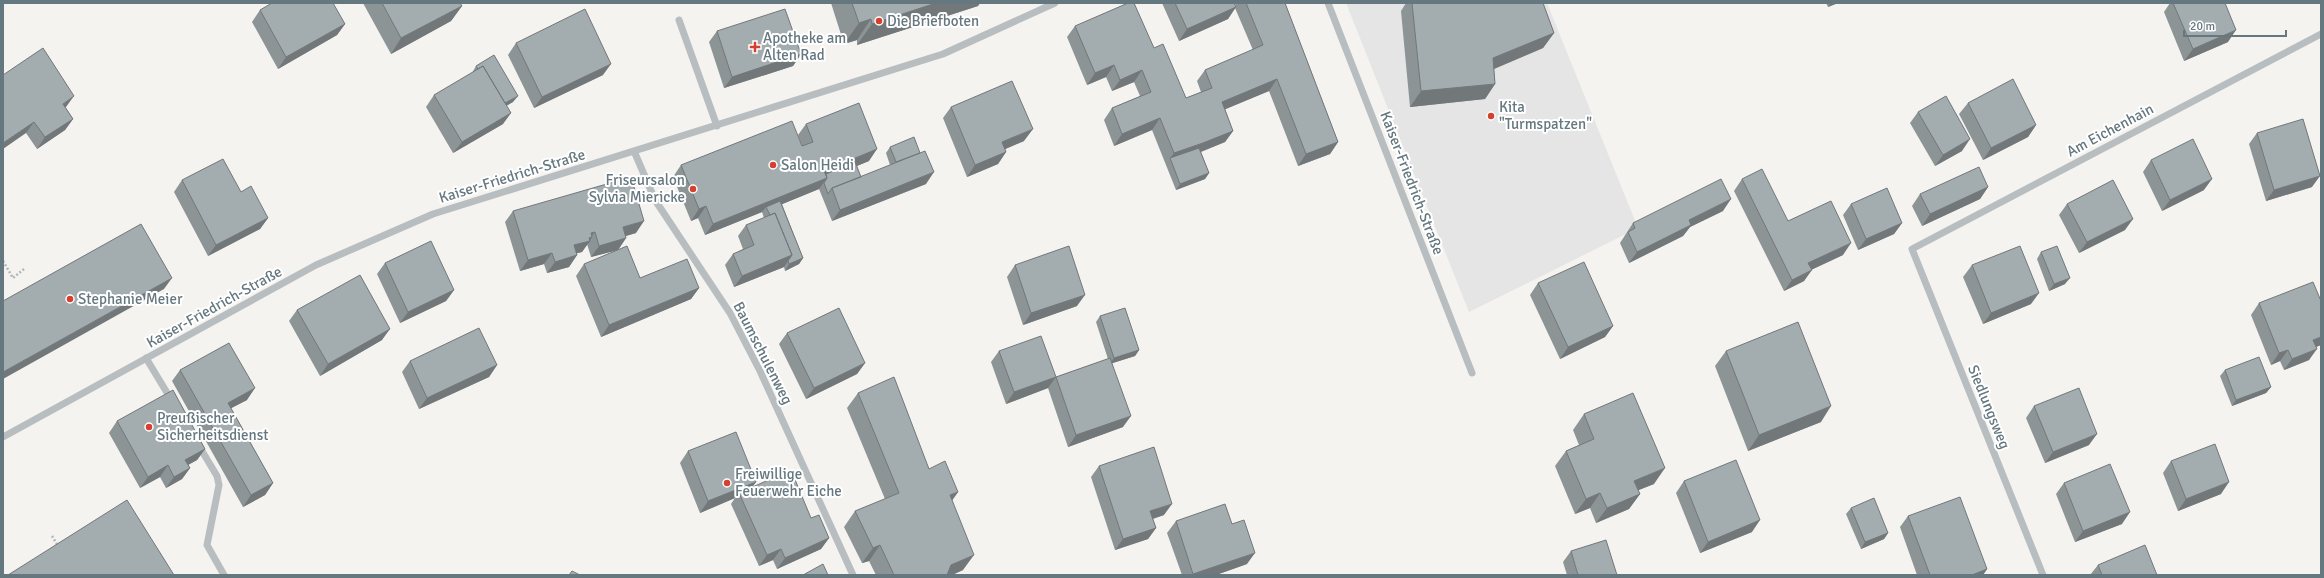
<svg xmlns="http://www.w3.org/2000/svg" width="2324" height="578" font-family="Signika,sans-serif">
<rect width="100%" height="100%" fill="#f4f3f0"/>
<path fill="#e4e5e4" d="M1346,3H1547L1638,228L1469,312Z"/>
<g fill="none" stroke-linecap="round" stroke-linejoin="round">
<path stroke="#b3b7b9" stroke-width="2.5" stroke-dasharray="2 2" stroke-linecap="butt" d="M3,261L13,278L24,269
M52,536L58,546"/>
<path stroke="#b8bec0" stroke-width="7" d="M1328,3L1472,373
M679,20L717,126
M634,151L655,200L730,313L760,371L853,575
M146,358L172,401
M3,437L316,265L433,214L943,54L1055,3
M199,446L217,476L219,485L207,545L224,575
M2043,575L1912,249L2321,34"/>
</g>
<path fill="#8c9496" d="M363,3H460L462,6L451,21L391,54Z
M831,3H980L978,6L857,45V40L844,44Z
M1162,3H1234L1235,5L1237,3H1285L1338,142L1330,154L1298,166L1269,91L1225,109L1233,131L1225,142L1201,152L1209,173L1205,179L1176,190L1152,130L1114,146L1104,120L1112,108L1140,96L1134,82L1112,91L1106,77L1087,85L1067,37L1075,26L1154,48L1186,98L1201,92L1197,81L1205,70L1253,50L1235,8L1228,19L1179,41Z
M1406,3H1543L1554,33L1543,48L1494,69L1495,84L1485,99L1410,107L1401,11Z
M1826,3H1838L1828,7Z
M2170,3H2225L2228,42L2184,61L2164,12Z
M260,10L345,24L337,35L278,69L252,22Z
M717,31L801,54L793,66L724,88L709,42Z
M516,43L603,75L534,108L508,55Z
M476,66L513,102L506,106L503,124L453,153L426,107L434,95L472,73Z
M3,75L66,107V108L73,119L65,130L37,149L26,133Z
M1968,103L2036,125L2028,137L1983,160L1959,114Z
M951,107L1024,141L1005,149L1006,152L998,164L967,177L943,118Z
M1918,112L1962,151L1935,166L1910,123Z
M806,124L869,161L857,166L861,177L890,165L886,153L890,147L926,184L832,221L819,189L782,204L803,258L799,264L785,271L784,267L734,287L725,265L733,254L743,249L738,236L746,225L764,218L762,212L705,235L698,218L691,221L673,177L681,165L802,146L798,135Z
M2257,133L2312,187L2266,201L2249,144Z
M2151,160L2204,190L2162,211L2143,172Z
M1742,179L1788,221L1843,255L1811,270L1804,281L1784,291L1734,191Z
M182,180L241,192L268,218L260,229L208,256L174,192Z
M1988,187L1980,199L1922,226L1912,206L1920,194Z
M1851,204L1902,223L1894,234L1858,250L1843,215Z
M2067,204L2125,230L2079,253L2059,215Z
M513,211L636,233L626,236V238L618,250L591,257L587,244L582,252L577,253V255L569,267L547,273L544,264L520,271L505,222Z
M1723,211L1690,227L1683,236L1629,263L1620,243L1633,223Z
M2041,252L2065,284L2049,291L2037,259Z
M385,263L454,290L446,301L400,323L377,274Z
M584,264L640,278L699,288L691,299L601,337L576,276Z
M1015,265L1077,306L1023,325L1007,277Z
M1972,265L2031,304L1983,324L1963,277Z
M1538,283L1613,326L1605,337L1560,359L1530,295Z
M2259,303L2321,345L2316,347L2309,360L2284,370L2280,361L2271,365L2251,315Z
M297,310L382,340L320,376L289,321Z
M1100,316L1139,350L1135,356L1112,363L1123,427L1068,447L1048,388L1006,404L991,362L999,351L1056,377L1108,359L1096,322Z
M787,333L865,363L857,374L806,399L779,344Z
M1726,351L1821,422L1748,451L1715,366Z
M410,361L497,365L489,377L419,409L402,372Z
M180,370L247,400L231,408L273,483L265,495L243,507L172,381Z
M2225,370L2271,387L2266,393L2232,406L2220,376Z
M858,393L929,469L958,492L952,500L963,570L952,575H876L869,561L862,563L844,527L855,511L885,499L847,408Z
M2034,406L2089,445L2045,463L2026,418Z
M1584,414L1654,484L1638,490L1640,494L1629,509L1596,523L1590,508L1575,514L1555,466L1566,451L1579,445L1573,430Z
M117,421L205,449L197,460L188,465L190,468L182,479L166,488L160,477L140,488L109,433Z
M688,451L756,482L752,487L811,518L829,538L821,549L777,569L773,560L759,566L731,504L735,498L700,513L680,463Z
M2171,461L2221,494L2178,511L2163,473Z
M1099,466L1164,515L1153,519L1156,528L1148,539L1115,550L1091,477Z
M1684,481L1752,532L1700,553L1676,493Z
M2064,483L2122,524L2075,542L2056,494Z
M1851,508L1888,533L1884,539L1861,549L1846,514Z
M1908,516L1987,569L1983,575H1917L1900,527Z
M1176,521L1232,524L1247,564L1216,575H1182L1167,533Z
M1571,551L1617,575H1567L1563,562Z
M2098,565L2157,575H2090Z"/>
<path fill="#72787a" d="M936,3H980L978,6L857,45L872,24Z
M1831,3H1838L1828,7Z
M462,6L451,21L391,54L401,38Z
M1236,7L1228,19L1179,41L1187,29Z
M871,19L857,40L844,44L859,23Z
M345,24L337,35L278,69L286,57Z
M2236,30L2228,42L2184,61L2193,49Z
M1554,33L1543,48L1482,74L1493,58Z
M801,54L793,66L724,88L732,77Z
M611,64L603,75L534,108L542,97Z
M1114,65L1106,77L1087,85L1095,73Z
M1142,70L1134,82L1112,91L1120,80Z
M1277,79L1269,91L1214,114L1222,102Z
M1495,84L1485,99L1410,107L1421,91Z
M74,96L66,107L55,115L63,104Z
M518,96L513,102L495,112L500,106Z
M511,113L503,124L453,153L462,142Z
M1160,118L1152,130L1114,146L1122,134Z
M73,119L65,130L37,149L45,137Z
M34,122L26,133L3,149V143Z
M2036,125L2028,137L1983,160L1991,148Z
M1033,129L1024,141L994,154L1002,142Z
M1233,131L1225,142L1195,154L1170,158L1174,153Z
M1970,139L1962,151L1935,166L1943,155Z
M1338,142L1330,154L1298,166L1306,154Z
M877,149L869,161L822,180L824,171Z
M1006,152L998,164L967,177L975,165Z
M934,172L926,184L832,221L840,210Z
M1209,173L1205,179L1176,190L1180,184Z
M2320,176L2312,187L2266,201L2274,190Z
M827,178L819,189L768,210L766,207L762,212L705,235L713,224Z
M2212,179L2204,190L2162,211L2170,200Z
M1988,187L1980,199L1922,226L1930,214Z
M1731,199L1723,211L1690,227L1683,236L1629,263L1637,252L1689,220Z
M706,206L698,218L691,221L699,209Z
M268,218L260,229L208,256L216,245Z
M2133,219L2125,230L2079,253L2087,242Z
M644,221L636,233L615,239L623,227Z
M1902,223L1894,234L1858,250L1866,239Z
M595,232L591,237H592L590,241L582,252L566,256L574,245L591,233Z
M626,238L618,250L591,257L599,246Z
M1851,243L1843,255L1800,275L1808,263Z
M552,253L544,264L520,271L528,260Z
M577,255L569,267L547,273L555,262Z
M792,255L784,267L734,287L742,276Z
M803,258L799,264L785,271L789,264Z
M1812,270L1804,281L1784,291L1792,280Z
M172,278L164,289L3,379V372Z
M2070,278L2065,284L2049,291L2054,284Z
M699,288L691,299L601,337L609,325Z
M454,290L446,301L400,323L408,312Z
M2039,293L2031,304L1983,324L1991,313Z
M1085,295L1077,306L1023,325L1031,313Z
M1613,326L1605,337L1560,359L1568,347Z
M390,329L382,340L320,376L328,364Z
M2321,337V345L2305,351L2313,340Z
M2317,349L2309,360L2284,370L2292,359Z
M1139,350L1135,356L1110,364L1114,358Z
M2288,350L2280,361L2271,365L2279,353Z
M865,363L857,374L806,399L814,388Z
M497,365L489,377L419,409L427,398Z
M1056,377L1048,388L1006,404L1014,392Z
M2271,387L2266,393L2232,406L2236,400Z
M255,388L247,400L220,414L228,403Z
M1831,406L1821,422L1748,451L1759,435Z
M1131,416L1123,427L1068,447L1076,435Z
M2097,434L2089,445L2045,463L2053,452Z
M205,449L197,460L177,471L185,460Z
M168,465L160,477L140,488L148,477Z
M190,468L182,479L166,488L174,477Z
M1665,468L1654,484L1624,496L1634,481Z
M756,482L748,493H739L735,498L700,513L708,501Z
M2229,482L2221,494L2178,511L2186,499Z
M273,483L265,495L243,507L251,495Z
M958,492L947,508L950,495Z
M1600,493L1590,508L1575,514L1586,499Z
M1640,494L1629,509L1596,523L1607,508Z
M1172,504L1164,515L1142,522L1150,511Z
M2130,512L2122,524L2075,542L2083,531Z
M1760,520L1752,532L1700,553L1708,542Z
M1156,528L1148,539L1115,550L1123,539Z
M1888,533L1884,539L1861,549L1865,542Z
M829,538L821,549L777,569L785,558Z
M880,545L869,561L862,563L873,548Z
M781,549L773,560L759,566L767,555Z
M1255,553L1247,564L1216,575H1193V574Z
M974,555L963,570L952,575H944L951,565Z
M1987,569L1983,575H1972Z"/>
<path fill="#a3acaf" stroke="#72787a" d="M272,3H333L345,24L286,57L260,10Z
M382,3H460L462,6L401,38Z
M852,3H936L872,24L871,19L859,23Z
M1128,3H1134L1154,48L1163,44L1186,98L1212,88L1205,70L1263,45L1246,3H1285L1338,142L1306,154L1277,79L1222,102L1233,131L1203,143L1174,153L1160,118L1122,134L1112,108L1151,92L1142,70L1120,80L1114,65L1095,73L1075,26Z
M1175,3H1234L1236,7L1187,29Z
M1412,3H1543L1554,33L1493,58L1495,84L1421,91Z
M2173,3H2225L2236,30L2193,49Z
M585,9L611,64L542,97L516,43Z
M785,9L801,54L732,77L717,31Z
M43,48L74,96L63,104L73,119L45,137L34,122L3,143V75Z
M494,55L518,96L505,103L483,66L478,69L476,66Z
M483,66L511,113L462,142L434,95Z
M2013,79L2036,125L1991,148L1968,103Z
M1012,81L1033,129L1002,142L1006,152L975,165L951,107Z
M1946,96L1970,139L1943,155L1918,112Z
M859,103L877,149L824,171L827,178L713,224L706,206L699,209L681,165L792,121L802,146L813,142L806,124Z
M2303,119L2320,176L2274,190L2257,133Z
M914,137L920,153L896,162L890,147Z
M2193,139L2212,179L2170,200L2151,160Z
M1199,148L1209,173L1180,184L1170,158Z
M925,151L934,172L840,210L832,188Z
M223,159L241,192L251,186L268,218L216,245L182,180Z
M855,162L861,177L832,188L828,194L824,183L827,178L826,174Z
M1979,167L1988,187L1930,214L1920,194Z
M1762,169L1788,221L1831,201L1851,243L1808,263L1812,270L1792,280L1742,179Z
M631,177L644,221L623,227L626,238L599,246L595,232L591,233L592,237L589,238L590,241L574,245L577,255L555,262L552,253L528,260L513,211Z
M1721,179L1731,199L1689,220L1691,225L1637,252L1628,232L1635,228L1633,223Z
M2113,180L2133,219L2087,242L2067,204Z
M1887,188L1902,223L1866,239L1851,204Z
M780,201L803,258L789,264L788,261L792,255L775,213L770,215L766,207Z
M775,213L792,255L742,276L733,254L754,245L746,225Z
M141,224L172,278L3,372V301Z
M431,241L454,290L408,312L385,263Z
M627,246L640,278L687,259L699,288L609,325L584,264Z
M1069,246L1085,295L1031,313L1015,265Z
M2020,246L2039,293L1991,313L1972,265Z
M2057,246L2070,278L2054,284L2041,252Z
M1584,262L1613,326L1568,347L1538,283Z
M360,275L390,329L328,364L297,310Z
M2313,282L2321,301V337L2313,340L2317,349L2292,359L2288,350L2279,353L2259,303Z
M839,308L865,363L814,388L787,333Z
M1125,308L1139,350L1114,358L1100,316Z
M1798,322L1831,406L1759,435L1726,351Z
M479,328L497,365L427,398L410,361Z
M1041,336L1056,377L1014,392L999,351Z
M229,343L255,388L228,403L273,483L251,495L180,370Z
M2259,357L2271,387L2236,400L2225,370Z
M1110,358L1131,416L1076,435L1056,377Z
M894,377L929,469L945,461L958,492L950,495L974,555L951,565L947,575H894L880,545L873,548L855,511L899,493L858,393Z
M2079,388L2097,434L2053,452L2034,406Z
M173,390L205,449L185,460L190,468L174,477L168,465L148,477L117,421Z
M1633,393L1665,468L1634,481L1640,494L1607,508L1600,493L1586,499L1566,451L1594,439L1584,414Z
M736,432L756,482L708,501L688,451Z
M2215,444L2229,482L2186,499L2171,461Z
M1154,447L1172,504L1150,511L1156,528L1123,539L1099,466Z
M1736,460L1760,520L1708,542L1684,481Z
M2110,464L2130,512L2083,531L2064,483Z
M791,470L811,518L819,515L829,538L785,558L781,549L767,555L739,493Z
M1960,497L1987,569L1972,575H1930L1908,516Z
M1874,498L1888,533L1865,542L1851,508Z
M127,500L174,575H8Z
M1225,504L1232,524L1244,520L1255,553L1193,574L1176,521Z
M1606,540L1617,575H1578L1571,551Z
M2145,545L2157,575H2102L2098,565Z
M823,564L828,575H803Z
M572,571L580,575H569Z"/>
<g fill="#d5412f" stroke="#fff" stroke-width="1.5">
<circle cx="879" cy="21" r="4"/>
<path d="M753 41h4v4h4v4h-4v4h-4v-4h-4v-4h4z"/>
<circle cx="1491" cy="116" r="4"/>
<circle cx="773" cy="165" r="4"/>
<circle cx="693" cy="189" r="4"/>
<circle cx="70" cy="299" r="4"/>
<circle cx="149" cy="427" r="4"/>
<circle cx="727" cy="483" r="4"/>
</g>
<g text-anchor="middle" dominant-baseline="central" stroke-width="4" stroke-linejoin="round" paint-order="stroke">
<g font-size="15" fill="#65777f" stroke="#fff" text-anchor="start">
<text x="887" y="21">Die Briefboten</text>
<text x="763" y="38">Apotheke am<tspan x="763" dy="17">Alten Rad</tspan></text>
<text x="1499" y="107">Kita<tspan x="1499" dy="17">"Turmspatzen"</tspan></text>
<text x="781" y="165">Salon Heidi</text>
<text x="685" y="180" text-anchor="end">Friseursalon<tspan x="685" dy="17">Sylvia Miericke</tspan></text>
<text x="78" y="299">Stephanie Meier</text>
<text x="157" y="418">Preußischer<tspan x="157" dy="17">Sicherheitsdienst</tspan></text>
<text x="735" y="474">Freiwillige<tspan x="735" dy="17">Feuerwehr Eiche</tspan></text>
</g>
<g font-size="15" fill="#65777f" stroke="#fff">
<text transform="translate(2110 130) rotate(-28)">Am Eichenhain</text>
<text transform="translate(512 176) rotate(-17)">Kaiser-Friedrich-Straße</text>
<text transform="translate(1412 183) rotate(69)">Kaiser-Friedrich-Straße</text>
<text transform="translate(214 307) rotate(-29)">Kaiser-Friedrich-Straße</text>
<text transform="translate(763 353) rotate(63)">Baumschulenweg</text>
<text transform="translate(1989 407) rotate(68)">Siedlungsweg</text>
</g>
</g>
<rect width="2324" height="578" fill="none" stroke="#65777f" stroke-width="8"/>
<path d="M2184 30v6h102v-6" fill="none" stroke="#65777f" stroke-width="2"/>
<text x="2190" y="30" font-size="12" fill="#65777f" stroke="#ffffff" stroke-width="3" paint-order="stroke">20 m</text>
</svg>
